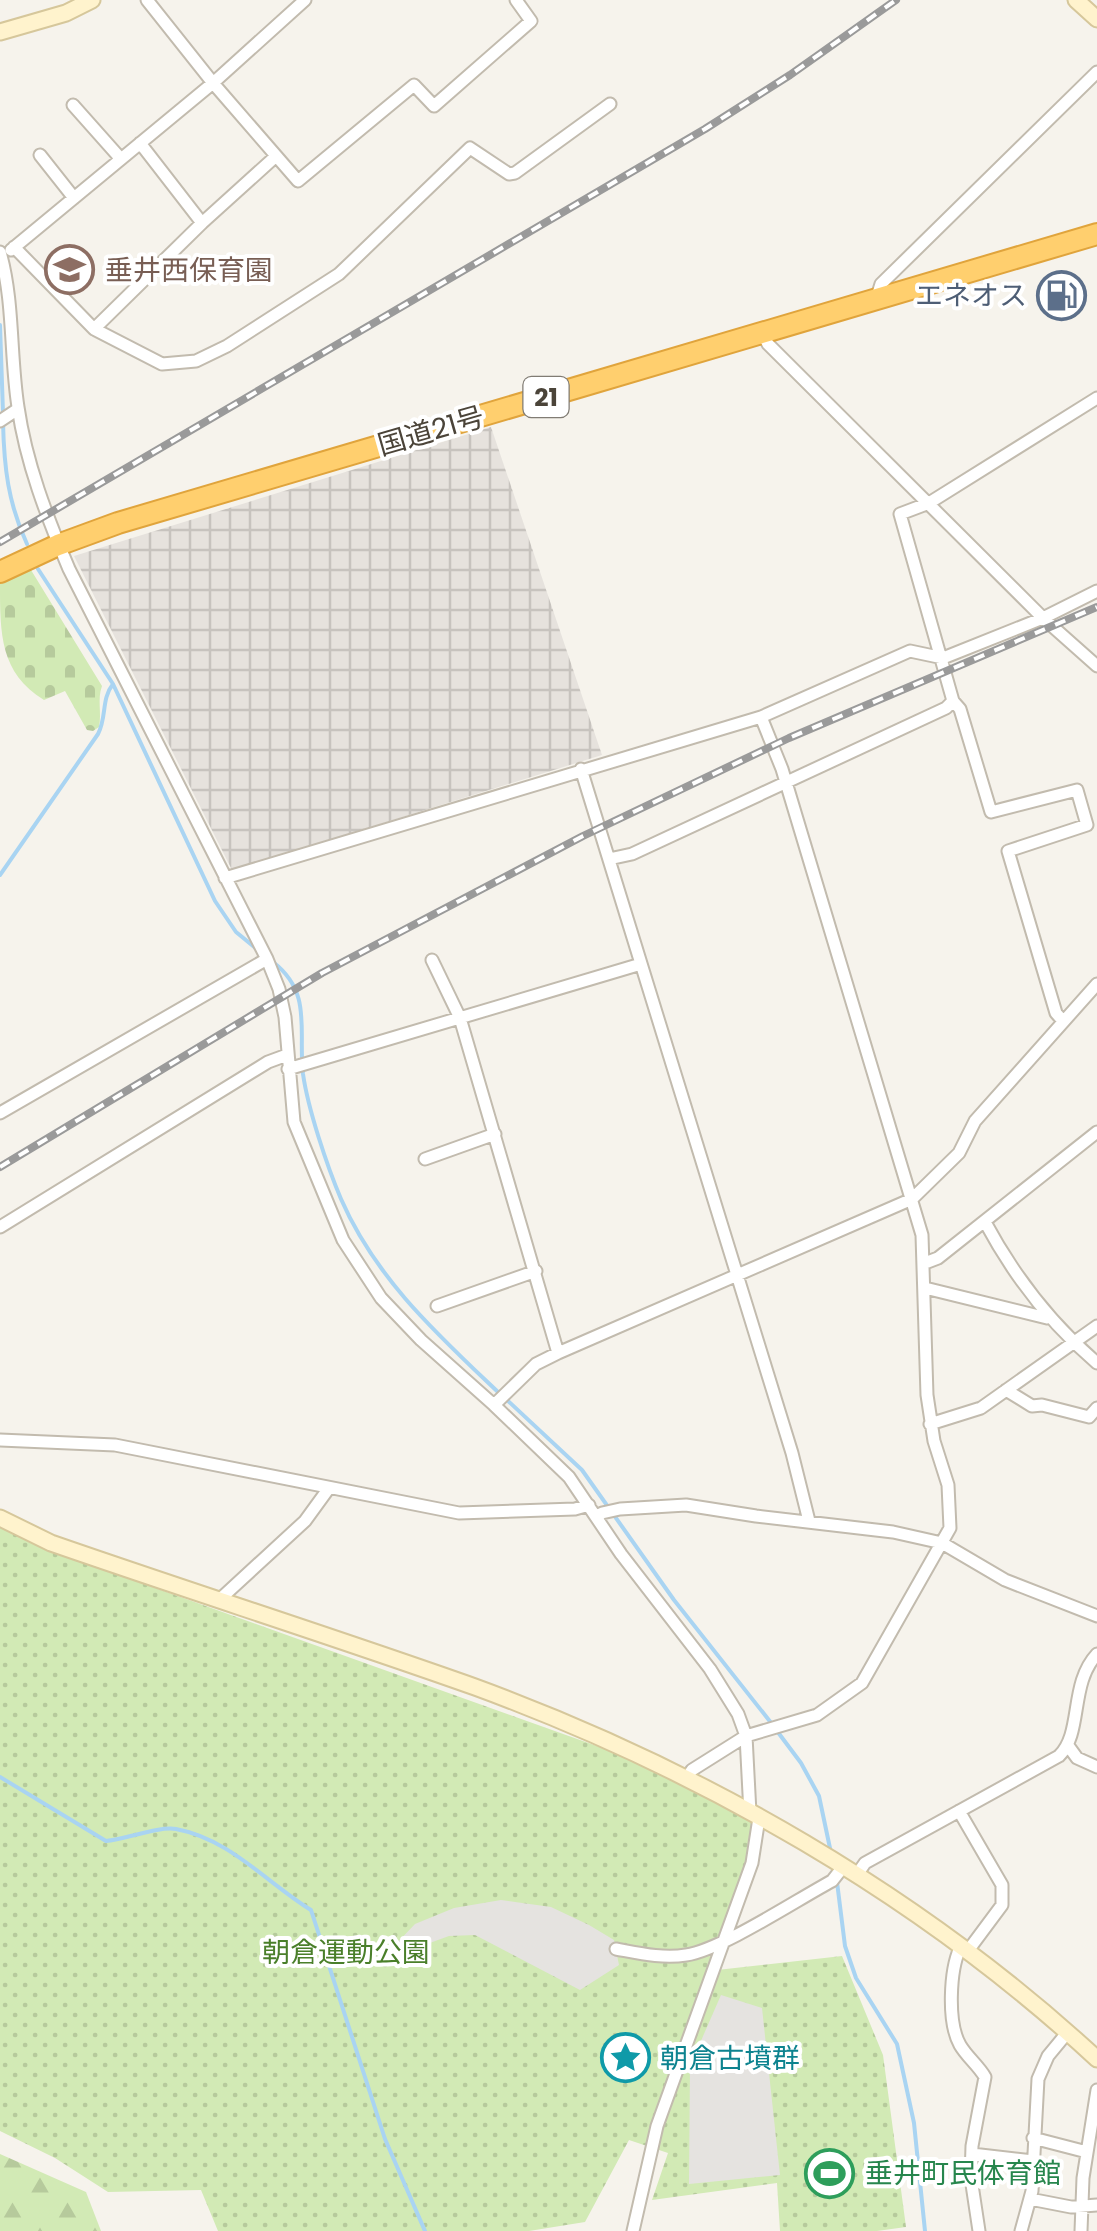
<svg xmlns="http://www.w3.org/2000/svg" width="1097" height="2231" font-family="Poppins,'Noto Sans JP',sans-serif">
<defs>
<pattern id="industrial-grid" width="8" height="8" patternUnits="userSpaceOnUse" patternTransform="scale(2.5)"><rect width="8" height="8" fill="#e6e2dd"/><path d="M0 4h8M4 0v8" fill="none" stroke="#c7c3be"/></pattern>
<pattern id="forest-firs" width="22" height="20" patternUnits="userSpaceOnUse" patternTransform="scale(2.5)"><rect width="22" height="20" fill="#d2eab5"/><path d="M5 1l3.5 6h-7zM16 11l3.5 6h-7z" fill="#b6ca9c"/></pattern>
<pattern id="cemetery-stones" width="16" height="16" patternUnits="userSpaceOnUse" patternTransform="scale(2.5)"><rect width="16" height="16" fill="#d2eab5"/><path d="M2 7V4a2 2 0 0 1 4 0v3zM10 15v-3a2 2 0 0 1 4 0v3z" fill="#b6ca9c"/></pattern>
<pattern id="park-dots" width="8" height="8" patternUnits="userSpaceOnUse" patternTransform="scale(2.5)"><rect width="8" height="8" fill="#d2eab5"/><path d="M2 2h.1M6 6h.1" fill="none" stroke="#b6ca9c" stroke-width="1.8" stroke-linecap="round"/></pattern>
</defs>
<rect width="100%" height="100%" fill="#f6f3ec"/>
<path fill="url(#industrial-grid)" d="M491,427L602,755L232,870L74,556Z"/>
<path fill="url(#forest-firs)" d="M0,2154L86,2192L101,2231H0Z"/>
<path fill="url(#cemetery-stones)" d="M31,570L102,686C97,699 102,713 99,727L93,731L87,730L65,691L44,700C0,673 0,634 0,584Z"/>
<path fill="url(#park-dots)" d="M0,1525L38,1546L608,1750L750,1816L755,1843L708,1971L842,1956L883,2055L906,2227L877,2231H780L777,2183L652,2200L668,2153L629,2140L585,2222L529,2231H218L201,2190L108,2192L55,2158L0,2131Z"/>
<path fill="#e5e3e0" d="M501,1900L551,1907L589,1925L614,1940L619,1965L580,1990L475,1935L449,1936L427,1944L407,1957L395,1945L415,1924L454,1908Z
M721,1995L762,2008L780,2175L689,2184L690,2066Z"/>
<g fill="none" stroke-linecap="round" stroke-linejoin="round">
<path stroke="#a9d4f2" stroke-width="4" d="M0,325L3,413
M3,422C4,467 8,503 27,544
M38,569L113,684L215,901L236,932L258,950
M0,875L98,734C107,717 101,699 113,684
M273,962C313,993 298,1030 303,1074C308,1109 327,1166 341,1199C376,1279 437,1334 499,1393
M506,1399L582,1470L674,1600L772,1724
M777,1731L801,1763L819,1796L831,1853
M0,1777L106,1841C126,1839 159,1826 176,1829C230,1839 267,1883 311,1910L385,2139L425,2231
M837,1882L845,1946L856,1978L897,2044L914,2123L925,2231"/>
<defs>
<path id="street" d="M147,0L213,83L298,181L414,85L434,106L531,21L516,0
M73,105L121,159
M140,143L202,223
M40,155L74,198
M14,247L94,329L162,364L196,361L227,346L339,274L470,148L509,174L515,173L610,104
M11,250L213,83L305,0
M0,252C14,301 10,356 18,407C26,463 47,517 69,569L267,959L279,989L285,1017L294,1122L343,1240L381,1298L421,1340L494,1405L536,1364L558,1353L912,1199L959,1153L975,1121L1097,984
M876,300L881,284L1097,72
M94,329L202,223L275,157
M762,333L768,344L1043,618L1097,666
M0,421L18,409
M953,701L960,709L991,812L1077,790L1087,825L1008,851L1056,1013L1063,1021
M581,769L792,1453L809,1521
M609,859L632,854L946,708L953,701L900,514L929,503L1097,398
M225,878L761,717L910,651L943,658L1043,618L1097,591
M432,960L460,1018L558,1353
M288,1069L641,964
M0,1113L267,959
M425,1159L495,1134
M985,1222C1014,1276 1050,1323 1097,1363
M0,1227L268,1062L287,1055
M925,1263L938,1258L1097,1132
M925,1288L1047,1318
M437,1306L536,1271
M1006,1390L1032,1406L1042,1405L1089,1417L1097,1408
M494,1405L569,1477L621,1554L710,1669L738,1714L746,1736L750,1813
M930,1424L981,1408L1097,1326
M0,1440L115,1445L459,1513L575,1509L589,1505
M597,1517L602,1513L620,1509L686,1505L756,1516L893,1532L942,1543L1005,1580L1097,1616
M218,1601L305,1521L329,1488
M1069,1747L1077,1758L1097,1767
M686,1779L692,1770L746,1736L817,1715L862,1683L950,1528L948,1485L934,1441L927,1395L922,1235L782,769L761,717
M959,1811L1002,1885V1905L967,1952
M856,1876L865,1863L1059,1756C1083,1733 1069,1684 1097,1654
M960,1948C950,1970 947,2022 960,2045C967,2057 978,2065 985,2077L972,2146L971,2178L979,2231
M616,1949C638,1953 663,1959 686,1955C721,1950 798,1899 832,1881L843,1867
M1033,2138L1087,2152
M972,2154L1033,2161
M1030,2199L1071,2207L1097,2205
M633,2231L657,2126L752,1863L759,1818
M1021,2231L1032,2191L1038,2079L1048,2056L1067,2033
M1081,2231L1083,2178L1097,2090"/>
<path id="secondary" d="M1076,0L1097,19
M0,32L66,13L92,0
M0,1518L51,1543C192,1592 334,1637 475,1687C701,1770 920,1895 1097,2059"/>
<path id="highway" d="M0,572L58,545L118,523L1097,234"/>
</defs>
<use href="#street" stroke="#c2bbae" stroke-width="15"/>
<use href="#secondary" stroke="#d6c79b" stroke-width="19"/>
<use href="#highway" stroke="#e0a43c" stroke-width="24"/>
<use href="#street" stroke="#fff" stroke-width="11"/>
<use href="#secondary" stroke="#fff3cd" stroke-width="15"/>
<use href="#highway" stroke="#ffcf6e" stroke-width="20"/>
<defs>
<path id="rail" d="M0,542L705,129L790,75L896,0
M0,1167L322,973L583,836L789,738L1097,607"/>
</defs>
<use href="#rail" stroke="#9a9a9a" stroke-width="8"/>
<use href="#rail" stroke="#fff" stroke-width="4" stroke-dasharray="11" stroke-linecap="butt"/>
</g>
<defs>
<symbol id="school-ring" viewBox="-11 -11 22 22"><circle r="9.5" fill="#fff" stroke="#8d6e63" stroke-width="1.5"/><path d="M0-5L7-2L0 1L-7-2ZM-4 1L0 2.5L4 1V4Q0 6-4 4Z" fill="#8d6e63"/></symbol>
<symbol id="fuel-ring" viewBox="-11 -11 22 22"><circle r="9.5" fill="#fff" stroke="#5c6f8a" stroke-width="1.5"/><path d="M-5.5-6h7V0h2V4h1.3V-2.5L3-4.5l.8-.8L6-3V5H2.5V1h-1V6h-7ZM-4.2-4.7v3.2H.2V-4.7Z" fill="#5c6f8a"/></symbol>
<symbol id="sight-ring" viewBox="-11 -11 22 22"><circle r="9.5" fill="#fff" stroke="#0f9aa8" stroke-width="1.5"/><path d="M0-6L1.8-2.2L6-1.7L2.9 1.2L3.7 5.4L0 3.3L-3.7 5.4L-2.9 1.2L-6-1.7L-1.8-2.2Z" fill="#0f9aa8"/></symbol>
<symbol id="stadium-ring" viewBox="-11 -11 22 22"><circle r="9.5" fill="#fff" stroke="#2e9e5b" stroke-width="1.5"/><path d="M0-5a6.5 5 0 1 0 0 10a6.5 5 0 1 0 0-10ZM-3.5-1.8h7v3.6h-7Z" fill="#2e9e5b"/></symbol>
</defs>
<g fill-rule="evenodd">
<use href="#school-ring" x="42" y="242" width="55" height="55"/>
<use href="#fuel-ring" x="1034" y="268" width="55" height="55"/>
<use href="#sight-ring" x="598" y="2030" width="55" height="55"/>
<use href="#stadium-ring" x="802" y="2146" width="55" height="55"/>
</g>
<g text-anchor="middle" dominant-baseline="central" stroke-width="8" stroke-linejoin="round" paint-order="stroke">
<rect fill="#fff" stroke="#817c74" stroke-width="2.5" x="523.5" y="377" width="45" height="40" rx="8"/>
<g font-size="25" font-weight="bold" fill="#4b4439">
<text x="546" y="397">21</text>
</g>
<g font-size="28" fill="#785e54" stroke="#fff" text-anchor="start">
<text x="105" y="270">垂井西保育園</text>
</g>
<g font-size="28" fill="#4e5e75" stroke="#fff" text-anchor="end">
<text x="1027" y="295">エネオス</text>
</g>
<g font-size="28" fill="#4b4439" stroke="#fff">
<text transform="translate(431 431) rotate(-16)">国道21号</text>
</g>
<g font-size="28" fill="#4a7f2a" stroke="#fff">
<text x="346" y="1952">朝倉運動公園</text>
</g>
<g font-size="28" fill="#0d838f" stroke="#fff" text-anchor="start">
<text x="660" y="2058">朝倉古墳群</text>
</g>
<g font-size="28" fill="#27864d" stroke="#fff" text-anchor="start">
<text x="865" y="2173">垂井町民体育館</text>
</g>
</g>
</svg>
